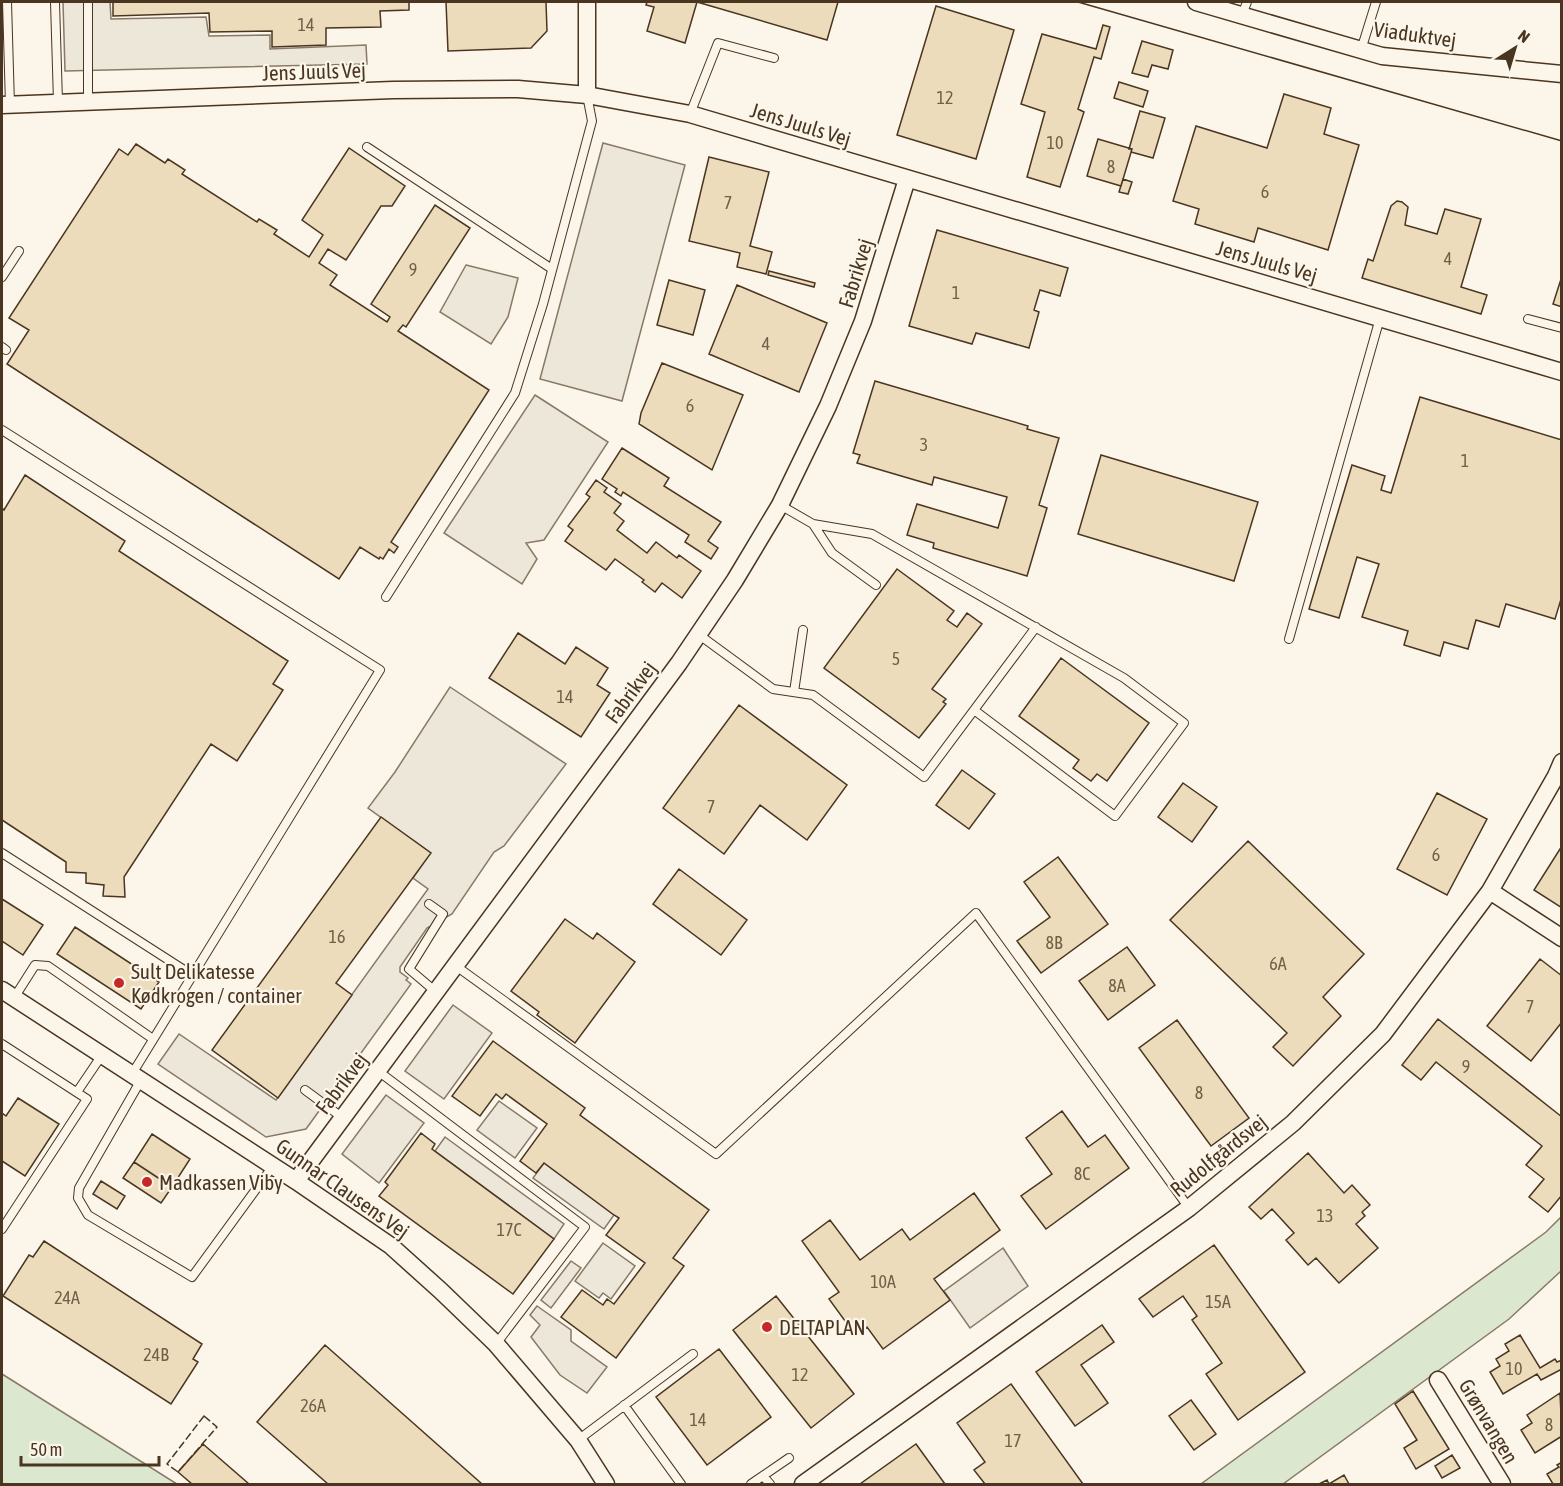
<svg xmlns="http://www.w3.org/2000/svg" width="1563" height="1486" font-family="'Asap Condensed',sans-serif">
<rect width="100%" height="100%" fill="#fbf6e9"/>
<path fill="#dce7d0" stroke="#887966" stroke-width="1.5" d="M1561,1217V1271L1509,1319L1283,1484H1201L1546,1232Z
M2,1374L177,1484H2Z"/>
<path fill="#ede7d9" stroke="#887966" stroke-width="1.5" d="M63,2H110L111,19L206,17L209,36L270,35V49L366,45L367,64L65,71Z
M603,143L685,165L622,401L540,379Z
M466,265L518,278L508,317L491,344L440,312Z
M535,395L608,442L544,540L526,543L537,559L522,584L444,533Z
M450,687L566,764L504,846L494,852L452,914L427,928L400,967V972L408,978L406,980L411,984L306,1129L266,1137L158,1064L179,1034L276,1100L428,889L413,878L430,853L368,808L395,772Z
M453,1005L492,1033L444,1099L405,1071Z
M386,1095L424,1123L379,1183L342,1154Z
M499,1101L537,1128L515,1158L477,1130Z
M445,1137L564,1224L554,1239L435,1151Z
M544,1163L614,1215L604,1229L533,1178Z
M603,1243L635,1266L611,1299L603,1293L599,1298L575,1281Z
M1003,1248L1028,1286L970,1328L944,1291Z
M571,1261L581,1268L551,1308L541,1300Z
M537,1306L571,1330V1341L607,1367L587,1393L560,1375L531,1337L540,1325L530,1315Z"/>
<path fill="#ecdcbc" stroke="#4a3520" stroke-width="1.5" d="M113,2H432H409V10L380,11L381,27L326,28V45L272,47V31L210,32L209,13L113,16Z
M446,2H546L547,31L531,48L448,51Z
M647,2H838L827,40L697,2L685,43L647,31L654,7L646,5Z
M936,6L1014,30L976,159L897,135Z
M1103,25L1110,27L1101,59L1094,57L1078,109L1084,112L1060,187L1027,177L1045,112L1021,104L1042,34L1096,49Z
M1142,41L1173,50L1168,69L1152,65L1148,77L1132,73Z
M1119,82L1148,91L1143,107L1114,98Z
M1284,94L1331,108L1324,134L1359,145L1328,250L1258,228L1254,242L1195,224L1199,209L1173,201L1196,126L1267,148Z
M1140,111L1165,118L1153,158L1131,152L1132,149H1129Z
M1098,139L1132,149L1121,186L1087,176Z
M136,144L165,163L168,159L185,170L182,174L257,222L259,219L277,230L274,234L309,257L323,235L302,220L349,148L405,186L392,206H381L346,260L328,249L319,263L337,275L330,285L387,322L390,317L371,304L435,205L470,228L406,327L403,325L398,331L489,390L391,542L398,547L394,553L389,549L383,559L380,557L379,559L360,547L339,579L7,364L29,330L9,318L119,149L128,155Z
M709,157L769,172L750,246L772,252L766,274L737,267L740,253L689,241Z
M1123,179L1132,182L1128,194L1119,192Z
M1397,201L1402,202L1408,207L1405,225L1437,234L1445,209L1481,219L1461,287L1487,295L1481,314L1362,278L1368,259L1373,261L1391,206Z
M937,230L1068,268L1060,296L1040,290L1034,310L1039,312L1029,348L976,333L972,344L909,326Z
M769,271L815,283L814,287L768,275Z
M1562,276V307L1553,304Z
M669,280L705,290L693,335L657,325Z
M737,285L827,323L799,392L709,354Z
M662,363L743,395L712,470L639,424L641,413Z
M875,381L1028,426L1027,429L1059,438L1039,505L1047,508L1027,576L933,548L934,543L907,535L917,504L998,528L1007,497L934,477L932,485L857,463L860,455L853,453Z
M1420,397L1562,440V596L1555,619L1506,604L1499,627L1476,620L1468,649L1444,642L1440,656L1404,645L1408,631L1362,617L1379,564L1357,557L1339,618L1309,609L1352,465L1385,476L1381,490L1391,493Z
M622,448L669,478L664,486L721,522L708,541L718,548L711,559L685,542L689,535L623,492L621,496L615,492L617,489L602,479Z
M1101,455L1258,502L1234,581L1078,534Z
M25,475L125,541L119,551L288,661L273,684L283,690L237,761L211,744L124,877L125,897L103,896L104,885L86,883V873L66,872V862L2,820V508L4,510Z
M596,480L607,488L604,492L621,504L614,513L624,521L617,530L647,553L656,542L677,558L679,555L701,571L682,598L662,583L655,592L642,582L644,580L615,559L606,570L565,541L573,530L568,526L590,497L586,494Z
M897,569L954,611L947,620L957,627L967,613L982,624L932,689L946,699L943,702L946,704L919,738L824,668Z
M518,633L565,664L576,647L608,668L597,685L610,693L581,737L489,678Z
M1061,658L1149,723L1107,781L1097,774L1091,781L1073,768L1079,760L1019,716Z
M739,705L847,785L807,840L760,805L724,854L663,808Z
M962,770L995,794L969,829L936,805Z
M1183,783L1217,807L1192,842L1158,817Z
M1437,793L1487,819L1447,895L1397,869Z
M381,817L431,853L336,983L352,995L278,1098L212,1050Z
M1248,841L1364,954L1323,997L1341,1016L1293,1066L1273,1047L1287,1033L1170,920Z
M1560,849L1562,851V908L1534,890Z
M1058,857L1108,924L1041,973L1017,941L1050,917L1024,882Z
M679,869L747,920L721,955L653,904Z
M2,899L43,925L23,955L2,941Z
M565,919L593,939L597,933L635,962L575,1043L537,1015L539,1012L511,991Z
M75,927L159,982L141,1009L57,954Z
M1127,947L1155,985L1108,1020L1079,981Z
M1540,959L1562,976V1022L1531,1061L1487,1026Z
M1438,1019L1562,1117V1195L1548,1212L1529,1197L1544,1179L1526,1165L1542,1146L1436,1062L1421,1080L1402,1065Z
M1177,1020L1249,1118L1211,1146L1139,1048Z
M493,1041L585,1108L580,1115L709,1210L673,1258L684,1266L616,1358L561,1317L582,1290L603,1305L607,1299L614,1304L645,1263L606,1235L619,1218L614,1215L544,1163L536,1173L520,1161L547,1124L506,1094L502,1099L496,1094L480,1116L452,1096Z
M18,1098L59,1124L25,1176L2,1161V1113L6,1116Z
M1062,1111L1088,1147L1105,1135L1129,1168L1046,1229L1021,1196L1052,1174L1026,1138Z
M421,1133L435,1144L432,1149L554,1239L513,1294L379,1196L388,1185L385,1182Z
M152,1134L190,1159L172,1187L134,1162Z
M1308,1153L1344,1193L1352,1185L1370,1205L1362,1212L1365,1216L1356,1224L1378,1248L1339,1283L1316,1258L1308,1265L1286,1240L1294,1233L1272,1209L1261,1219L1249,1207Z
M134,1162L172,1187L161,1203L123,1178Z
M101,1181L125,1196L117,1209L93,1194Z
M974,1193L1000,1230L934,1279L950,1300L883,1349L867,1327L856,1336L829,1299L839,1292L802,1241L830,1220L860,1260L902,1229L910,1240Z
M44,1241L202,1344L193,1359L198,1362L171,1404L3,1296L29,1255L33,1257Z
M1214,1245L1305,1372L1238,1420L1206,1374L1222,1363L1192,1320L1197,1316L1183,1296L1153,1317L1139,1299Z
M776,1296L854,1394L811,1428L733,1330Z
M1102,1325L1114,1342L1081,1365L1108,1403L1075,1426L1036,1372Z
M1520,1335L1540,1368L1555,1359L1557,1362L1562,1360V1369L1541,1380L1537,1374L1503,1394L1490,1372L1500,1366L1496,1359L1509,1351L1505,1344Z
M325,1345L482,1484H328L257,1422Z
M719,1349L771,1417L707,1465L656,1397Z
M1011,1384L1083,1484H985L974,1470L985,1462L957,1423Z
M1413,1391L1449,1449L1416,1469L1404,1448L1417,1440L1395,1404Z
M1560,1393L1562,1436L1535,1453L1521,1430L1532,1423L1527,1415Z
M1191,1400L1216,1434L1194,1450L1169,1416Z
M203,1444L249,1484H192L178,1472Z
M916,1444L945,1484H860Z
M1452,1455L1460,1468L1442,1478L1435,1466Z
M1562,1462V1484H1553L1547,1474L1559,1467L1557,1465Z
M1344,1475L1349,1484H1319L1327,1480L1329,1484Z"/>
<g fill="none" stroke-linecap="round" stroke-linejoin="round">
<defs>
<path id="lane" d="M7,2L10,105
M55,2L58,102
M88,2V102
M1242,15L1247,2
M1361,50L1376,2
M690,114L718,43L774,58
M367,147L552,269
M2,277L19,251
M1528,319L1562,328
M2,347L6,350
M2,430L380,670L132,1074
M780,505L813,524L872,534L1124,678L1184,723L1115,816L974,710
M813,524L832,553L876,585
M386,597L515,393L543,304L592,121L587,95
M698,634L773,689L813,695L924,777L1036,627
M1289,639L1380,318
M794,692L803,630
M2,853L192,975
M429,904L443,914L409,969L436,992
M456,966L716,1154L976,913L1189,1208
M14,998L35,965L48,966L153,1039
M2,1044L87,1099L2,1229
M378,1071L585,1227L496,1344
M141,1080L79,1188L78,1198L88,1215L192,1277L273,1166
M305,1090L343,1118
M77,1092L102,1055
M624,1405L681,1484
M578,1440L693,1354
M763,1476L770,1484
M751,1484L789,1458"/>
<path id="street" d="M587,2V95
M1196,2L1382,56L1562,74
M2,105L393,90L518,89L587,95L690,114L1562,372
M1490,891L1562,938
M2,990L296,1181L391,1246L441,1291L496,1344L578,1440L606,1484
M296,1181L679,663L735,580L780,505L828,406L863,321L907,179
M1438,1380L1502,1484
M803,1484L1189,1208L1293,1123L1383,1034L1490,891L1556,776L1562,762"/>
</defs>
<use href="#lane" stroke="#4a3520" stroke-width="10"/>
<use href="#street" stroke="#4a3520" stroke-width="19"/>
<use href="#lane" stroke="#fbf6e9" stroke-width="8"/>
<use href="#street" stroke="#fbf6e9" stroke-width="16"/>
<path stroke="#4a3520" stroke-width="1.5" d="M1078,2L1562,141"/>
<path stroke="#4a3520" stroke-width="1.5" stroke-dasharray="8 3" stroke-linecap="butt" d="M204,1416L217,1427L178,1472L167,1464Z"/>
</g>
<g fill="#c62828" stroke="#fbf6e9" stroke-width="2">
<circle cx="119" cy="983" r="6"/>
<circle cx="147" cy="1182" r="6"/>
<circle cx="767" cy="1327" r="6"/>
</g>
<g text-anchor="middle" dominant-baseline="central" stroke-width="4.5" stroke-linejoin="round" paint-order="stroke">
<g font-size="18" fill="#725f47">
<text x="306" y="24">14</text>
<text x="945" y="97">12</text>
<text x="1055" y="142">10</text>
<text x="1111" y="166">8</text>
<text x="1265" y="191">6</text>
<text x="728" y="202">7</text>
<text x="1448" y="258">4</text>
<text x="413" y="269">9</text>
<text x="956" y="292">1</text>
<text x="766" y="343">4</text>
<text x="690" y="405">6</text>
<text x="924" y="444">3</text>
<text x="1465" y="460">1</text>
<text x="896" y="658">5</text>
<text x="565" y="696">14</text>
<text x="711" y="806">7</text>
<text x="1436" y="854">6</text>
<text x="337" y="936">16</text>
<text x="1054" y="942">8B</text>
<text x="1278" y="963">6A</text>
<text x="1117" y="985">8A</text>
<text x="1530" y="1006">7</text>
<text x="1466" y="1066">9</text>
<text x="1199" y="1092">8</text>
<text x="1082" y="1173">8C</text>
<text x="1325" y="1215">13</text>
<text x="509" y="1229">17C</text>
<text x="883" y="1281">10A</text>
<text x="67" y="1297">24A</text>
<text x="1218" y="1301">15A</text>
<text x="156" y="1354">24B</text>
<text x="1514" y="1368">10</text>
<text x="800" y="1374">12</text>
<text x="313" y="1405">26A</text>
<text x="698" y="1419">14</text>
<text x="1549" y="1424">8</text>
<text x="1013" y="1440">17</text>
</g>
<g font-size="21" fill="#4a3520" stroke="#fbf6e9">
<text transform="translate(1415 34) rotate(8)">Viaduktvej</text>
<text transform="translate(314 71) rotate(-2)">Jens Juuls Vej</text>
<text transform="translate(801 124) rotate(17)">Jens Juuls Vej</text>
<text transform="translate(1267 261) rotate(16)">Jens Juuls Vej</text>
<text transform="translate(855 273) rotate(-73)">Fabrikvej</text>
<text transform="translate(630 692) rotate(-54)">Fabrikvej</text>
<text transform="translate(341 1083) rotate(-53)">Fabrikvej</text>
<text transform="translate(1218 1155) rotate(-39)">Rudolfgårdsvej</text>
<text transform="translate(343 1188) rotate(35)">Gunnar Clausens Vej</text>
<text transform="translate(1489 1421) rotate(59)">Grønvangen</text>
</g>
<g font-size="21" fill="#4a3520" stroke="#fbf6e9" text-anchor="start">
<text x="131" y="971">Sult Delikatesse<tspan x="131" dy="24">Kødkrogen / container</tspan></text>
<text x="159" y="1182">Madkassen Viby</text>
<text x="779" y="1327">DELTAPLAN</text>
</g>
</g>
<rect width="1563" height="1486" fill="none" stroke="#4a3520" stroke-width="6"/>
<g transform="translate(1515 48) rotate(37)" stroke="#fbf6e9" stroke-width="4.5" paint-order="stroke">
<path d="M0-4.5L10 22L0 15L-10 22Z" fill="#4a3520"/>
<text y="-9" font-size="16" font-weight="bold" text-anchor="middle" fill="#4a3520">N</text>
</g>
<path d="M21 1456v9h138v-9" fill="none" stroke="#4a3520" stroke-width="3"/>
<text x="30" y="1456" font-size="18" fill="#4a3520" stroke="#fbf6e9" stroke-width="4.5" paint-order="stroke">50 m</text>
</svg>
